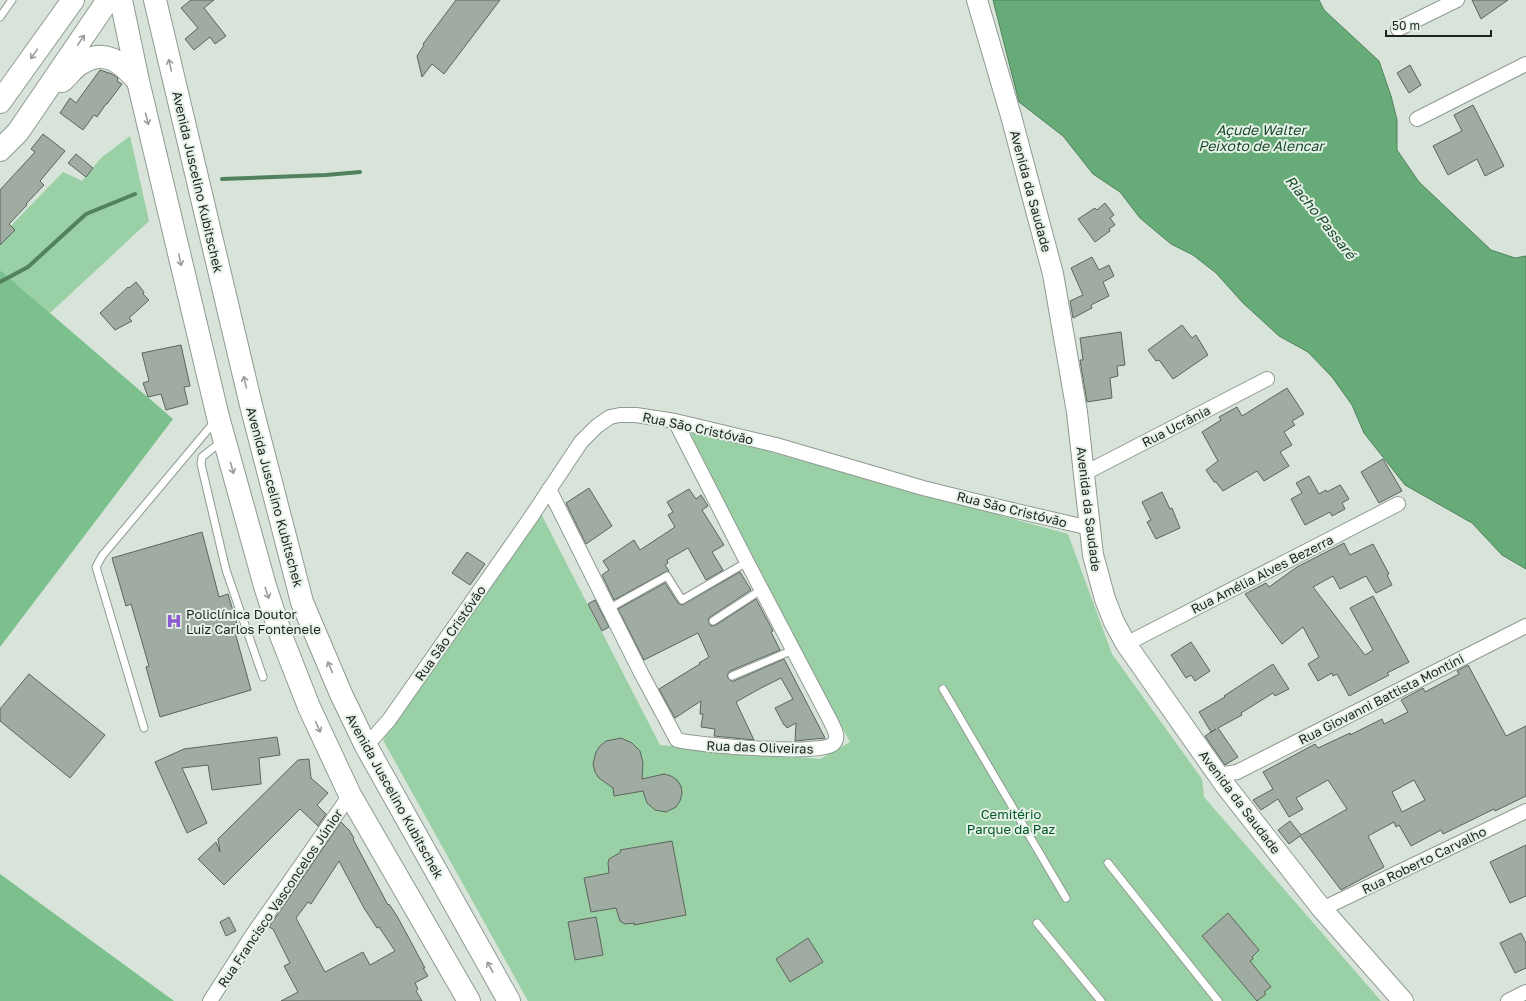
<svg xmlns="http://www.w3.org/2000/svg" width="1526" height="1001" font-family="'Golos Text',sans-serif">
<rect width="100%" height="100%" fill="#d8e3da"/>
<path fill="#9ad0a5" d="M130,136L149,221L50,313L0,270V237L63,172L82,181L101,158Z
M694,431L1068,534L1112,654L1202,779L1204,797L1381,1001H528L383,740L539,510L660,745L820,759L850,742L688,440Z"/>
<path fill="#7cc18d" d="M0,270L173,419L0,647Z
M0,874L174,1001H0Z"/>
<path fill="#67ab78" stroke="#51825d" d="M993,0H1319L1324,10L1379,61L1391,96L1397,120V150L1419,182L1491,250L1515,258L1526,256V569L1502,555L1472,523L1405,485L1364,433L1352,405L1332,377L1308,352L1279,336L1243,303L1216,273L1193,255L1171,244L1140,218L1120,192L1093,174L1063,136L1019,102Z"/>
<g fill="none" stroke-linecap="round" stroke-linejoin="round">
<path stroke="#51825d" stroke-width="4" d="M222,179L326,175L360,172
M0,282L28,267L86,214L135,194"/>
</g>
<path fill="#a0aba2" stroke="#5b655d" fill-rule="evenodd" d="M191,0H214L204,8L226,36L215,44L210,37L194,50L185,39L198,28L181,8Z
M456,0H500L444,74L432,64L422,77L417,56L424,45L423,44Z
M1472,0H1508L1481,19Z
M1410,65L1421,85L1409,93L1397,73Z
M100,70L112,74L118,78L117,81L122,84L107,104H106L97,117L94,115L83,130L60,113L70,98L76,103Z
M1473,105L1504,166L1485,176L1477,159L1448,175L1433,146L1462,131L1454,115Z
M43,134L65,151L40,181L44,185L26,204L27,205L9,224L15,230L0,245V190L35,152L31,149Z
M76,154L93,168L86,177L68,163Z
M1105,203L1114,215L1110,218L1115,225L1109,229L1110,231L1095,242L1078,219L1095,208L1097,210Z
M1092,257L1099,270L1109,265L1114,276L1103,282L1109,296L1091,305L1092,308L1073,318L1070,301L1083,295L1071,268Z
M136,282L144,292L143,294L149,300L129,318L132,321L115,330L100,313L128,287L129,288Z
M1182,325L1192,338L1196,335L1208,355L1173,379L1159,360L1156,361L1148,350Z
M1121,332L1125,365L1117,366L1118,376L1110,378L1112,398L1087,402L1080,360H1083L1080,338Z
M181,345L190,386L184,387L188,404L166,410L161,394L148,397L143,383L149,381L142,353Z
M1287,388L1304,414L1292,421L1295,425L1284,432L1292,445L1280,452L1289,466L1264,481L1257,471L1223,491L1216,482H1214L1206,470L1218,461L1202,432L1221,420L1219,417L1237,407L1242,416Z
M1383,459L1402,491L1379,503L1361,472Z
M1309,476L1319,494L1326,490L1327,492L1340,485L1341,486L1349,499L1342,503L1345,509L1332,516L1330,512L1305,525L1291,499L1302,493L1296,483Z
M589,488L612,526L586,544L566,503Z
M689,489L696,499L701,495L708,506L702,510L724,545L712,552L723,570L706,580L688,548L667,560L668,563L665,565L669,571L665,572L614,600L602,575L609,570L603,561L634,540L640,550L675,527L668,515L673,512L667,502Z
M1162,492L1170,509L1172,508L1180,528L1156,539L1147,522L1151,520L1142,502Z
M202,532L219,597L228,594L237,624L233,625L251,690L160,717L146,667L149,666L131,604L126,606L112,558Z
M1344,543L1350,555L1373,544L1389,574L1387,575L1392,585L1376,593L1366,576L1340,589L1333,576L1313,587L1365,655L1373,650L1350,608L1373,596L1409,662L1387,673L1389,675L1349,696L1337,674L1333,676L1332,673L1318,681L1308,664L1319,657L1303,627L1282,644L1245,594L1266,583L1269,587L1297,567Z
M467,552L485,564L470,585L452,573Z
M740,572L751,590L710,617L708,619L709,623L711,626L716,625L756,599L773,631L771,632L780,650L730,671L727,675L728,678L731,681H734L784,659L825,738L795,741L796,723L787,728L785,725H784L775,708L793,699L781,678L761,688L736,702L754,740L714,736L715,729L701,727L703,714H700L701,701L675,718L659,689L700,664L699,663L709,657L698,633L644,660L618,609L665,583L678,603L682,605L684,604Z
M595,600L609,627L602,631L588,604Z
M1191,642L1210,671L1195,681L1191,675L1186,678L1171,655Z
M1273,664L1289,689L1275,696L1273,693L1241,713L1242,715L1218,728L1238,757L1225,765L1205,736L1216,729L1211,732L1199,712L1225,697L1224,696Z
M1468,665L1506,736L1526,726V796L1495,811L1494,809L1443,834L1441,830L1411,846L1399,825L1396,827L1394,822L1368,836L1384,867L1341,890L1300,836L1289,844L1278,830L1290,821L1301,835L1347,809L1328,780L1296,798L1303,809L1289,817L1278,799L1261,810L1253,800L1273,789L1263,772L1315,744L1318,748L1350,733V735L1382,719L1384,724L1408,712L1401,700L1423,688L1425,692L1459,674L1457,671ZM1414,780L1425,800L1402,812L1392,792Z
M29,674L105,735L70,778L0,721V709Z
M277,737L280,755L259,758L261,784L212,790L208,765L182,768L207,823L187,833L155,762L184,749Z
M621,738L632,743L640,751L643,763L642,779L664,774L671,776L677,780L681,786L682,793L680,801L676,807L666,812L655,810L647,803L643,791L614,796L613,788L599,778L595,772L593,764L596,752L600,746L606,741Z
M309,759L311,778L328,793L317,805L326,814L318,826L300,809L224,885L198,859L216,842L220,852L218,839L298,760Z
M341,822L349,830L354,838L353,839L388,905L389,904L397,916L425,968H423L428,976L415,983L418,989L416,991L422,1001H281L298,992L284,966L290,963L273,929L269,927ZM339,861L364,908L377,928L379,927L395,951L370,965L363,952L325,972L296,918L308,902L311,904Z
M672,841L686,915L634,925V923L625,924L620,921L616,908L591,912L584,878L609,873L608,863L609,859L621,852L620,850Z
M1526,845V896L1510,903L1490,862Z
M1228,913L1259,950L1252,957L1253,959L1250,961L1271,987L1264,992L1266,994L1257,1001L1202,936Z
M229,917L236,931L226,936L220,922Z
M596,917L603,955L575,960L568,922Z
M1521,933L1526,943V968L1515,973L1500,943Z
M808,938L823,962L790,982L776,959Z"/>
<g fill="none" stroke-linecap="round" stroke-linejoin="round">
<defs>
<path id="lane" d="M0,17L12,0
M222,441L202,457L201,464L226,570L263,677
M608,609L667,576L682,600L747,562
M713,621L761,590
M732,676L793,650
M943,689L1066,898
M144,728L96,567L102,556L216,420
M1108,863L1218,1001
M1037,923L1101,1001"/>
<path id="street" d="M1398,29L1457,0
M1417,119L1526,64
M1085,473L1267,379
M549,489L641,673L677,740C697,745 821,756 833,744C840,737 834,729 831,722L747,562L675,421
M1126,644L1398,504
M366,746L389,720L529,520L581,442L597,426L610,417L620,415H636L675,421L776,445L923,488L1008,509L1090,528
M1218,775L1237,772L1526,626
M1322,909L1526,811
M210,1001L251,937L350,795
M1508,1001L1526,992"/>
<path id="secondary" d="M977,0L1011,116L1053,274L1077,412L1093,555L1105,599L1114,622L1126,644L1225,785L1322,909L1403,1001"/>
<path id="primary" d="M121,0L138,81L218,417L265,586L282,638L309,707L350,795L469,1001
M155,0L251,405L302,602L341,694L366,746L509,1001
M62,81C68,76 73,68 80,64C105,47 122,63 138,81
M0,102L73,0
M0,150L18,132L108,0"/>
</defs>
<use href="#lane" stroke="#8f9a91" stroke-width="9"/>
<use href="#street" stroke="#8f9a91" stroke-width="16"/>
<use href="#secondary" stroke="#8f9a91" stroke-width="22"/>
<use href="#primary" stroke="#8f9a91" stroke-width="24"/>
<use href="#lane" stroke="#fff" stroke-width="7"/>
<use href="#street" stroke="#fff" stroke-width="14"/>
<use href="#secondary" stroke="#fff" stroke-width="20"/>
<use href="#primary" stroke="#fff" stroke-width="22"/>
</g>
<defs><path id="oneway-shaft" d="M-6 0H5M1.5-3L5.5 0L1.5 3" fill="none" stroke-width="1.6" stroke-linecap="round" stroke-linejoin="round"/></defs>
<g stroke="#9a9c9a">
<use href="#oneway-shaft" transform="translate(81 40) rotate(-56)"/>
<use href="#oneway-shaft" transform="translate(34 54) rotate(126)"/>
<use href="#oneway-shaft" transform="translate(170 65) rotate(-103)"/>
<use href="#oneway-shaft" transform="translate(147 119) rotate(76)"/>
<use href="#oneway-shaft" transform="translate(180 260) rotate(78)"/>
<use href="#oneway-shaft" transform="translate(245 382) rotate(-104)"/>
<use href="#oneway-shaft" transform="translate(232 468) rotate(75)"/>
<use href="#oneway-shaft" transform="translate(267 593) rotate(71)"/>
<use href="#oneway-shaft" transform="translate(330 667) rotate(-113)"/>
<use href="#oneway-shaft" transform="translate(318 727) rotate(66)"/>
<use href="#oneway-shaft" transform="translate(490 967) rotate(-119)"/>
</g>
<defs>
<symbol id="hospital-bare" viewBox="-9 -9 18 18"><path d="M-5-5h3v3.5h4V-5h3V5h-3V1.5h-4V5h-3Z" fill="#8e5ad2" stroke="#e5f1e7" stroke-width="2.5" paint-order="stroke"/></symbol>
</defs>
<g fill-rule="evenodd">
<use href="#hospital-bare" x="163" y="610" width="22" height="22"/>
</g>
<g text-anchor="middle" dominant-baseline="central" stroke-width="4" stroke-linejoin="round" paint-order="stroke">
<g font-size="13" fill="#1e221f" stroke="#e5f1e7">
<text transform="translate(198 182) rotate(77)">Avenida Juscelino Kubitschek</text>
<text transform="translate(1031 191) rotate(75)">Avenida da Saudade</text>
<text transform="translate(1176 426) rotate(-27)">Rua Ucrânia</text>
<text transform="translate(698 428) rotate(12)">Rua São Cristóvão</text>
<text transform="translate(275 497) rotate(75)">Avenida Juscelino Kubitschek</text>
<text transform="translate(1012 509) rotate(14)">Rua São Cristóvão</text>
<text transform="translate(1089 509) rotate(83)">Avenida da Saudade</text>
<text transform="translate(1262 574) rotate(-27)">Rua Amélia Alves Bezerra</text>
<text transform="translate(450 633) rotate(-55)">Rua São Cristóvão</text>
<text transform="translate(1381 699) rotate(-27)">Rua Giovanni Battista Montini</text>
<text transform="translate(760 747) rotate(2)">Rua das Oliveiras</text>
<text transform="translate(395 796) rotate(61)">Avenida Juscelino Kubitschek</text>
<text transform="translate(1240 802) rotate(53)">Avenida da Saudade</text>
<text transform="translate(1424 860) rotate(-26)">Rua Roberto Carvalho</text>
<text transform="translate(280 898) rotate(-56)">Rua Francisco Vasconcelos Júnior</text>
</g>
<g font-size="13" fill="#1e221f" stroke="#e5f1e7" text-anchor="start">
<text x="186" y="614">Policlínica Doutor<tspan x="186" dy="15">Luiz Carlos Fontenele</tspan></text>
</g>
<g font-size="13" fill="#035727" stroke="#e5f1e7">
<text x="1011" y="814">Cemitério<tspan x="1011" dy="15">Parque da Paz</tspan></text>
</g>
<g font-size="14" font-style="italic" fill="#1a4c29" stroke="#e5f1e7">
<text x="1261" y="129">Açude Walter<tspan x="1261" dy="16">Peixoto de Alencar</tspan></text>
<text transform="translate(1321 217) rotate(51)">Riacho Passaré</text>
</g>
</g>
<path d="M1386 30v6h105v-6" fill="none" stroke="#1e221f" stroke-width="2"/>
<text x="1392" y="30" font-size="12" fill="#1e221f" stroke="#e5f1e7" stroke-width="3" paint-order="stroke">50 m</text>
</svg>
